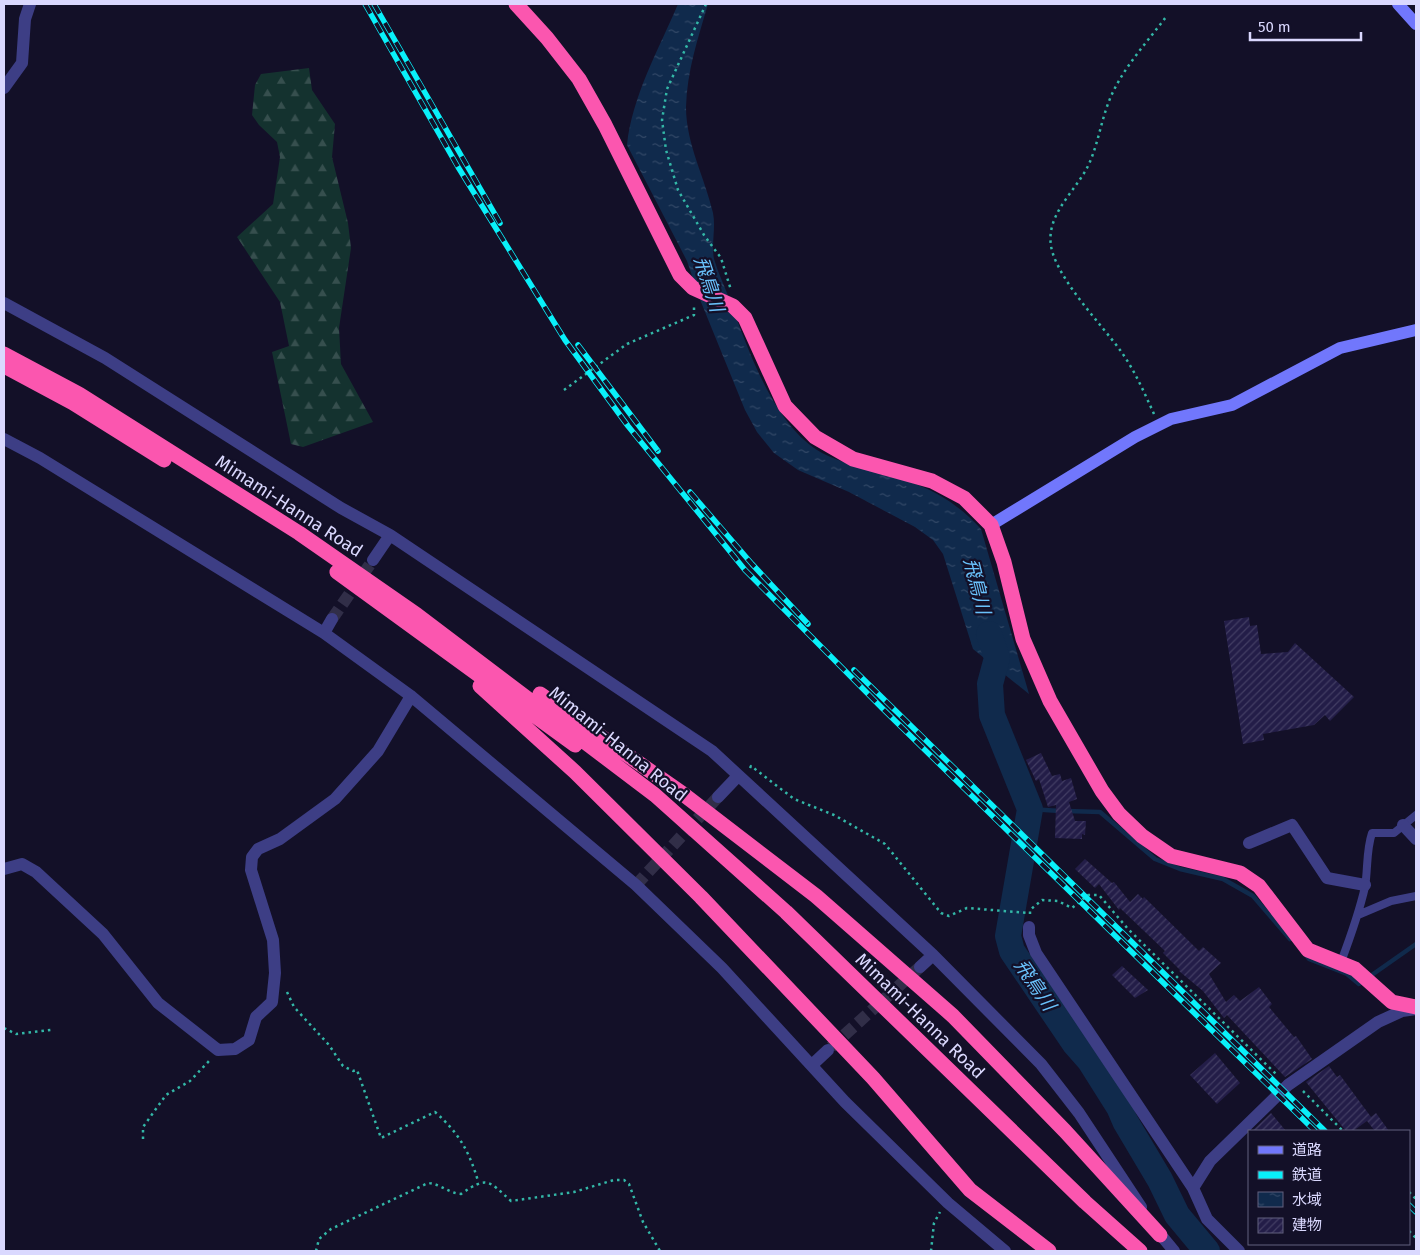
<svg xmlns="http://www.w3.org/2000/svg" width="1420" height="1255" font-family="'Fira Sans','Noto Sans JP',sans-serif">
<defs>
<pattern id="forest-firs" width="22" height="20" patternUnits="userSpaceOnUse" patternTransform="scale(1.25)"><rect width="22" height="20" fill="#14322f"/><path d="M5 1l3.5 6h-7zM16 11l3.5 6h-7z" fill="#364f4e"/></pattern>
<pattern id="water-ripples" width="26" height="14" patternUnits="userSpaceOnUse" patternTransform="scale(1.25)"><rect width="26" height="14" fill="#102a4c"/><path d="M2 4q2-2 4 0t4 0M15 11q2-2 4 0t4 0" fill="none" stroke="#324867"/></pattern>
<pattern id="building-hatch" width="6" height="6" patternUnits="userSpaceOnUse" patternTransform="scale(1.25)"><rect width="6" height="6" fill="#231d48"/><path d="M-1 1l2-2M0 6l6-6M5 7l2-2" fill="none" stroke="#423d63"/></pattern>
</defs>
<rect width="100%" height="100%" fill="#131028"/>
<path fill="url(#forest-firs)" d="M309,68L312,90L335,124L332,157L348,223L351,248L339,328L341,364L373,422L303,447L291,444L272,352L289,346L280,302L237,237L273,204L280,157L277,142L259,125L252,115L255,85L261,74Z"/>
<path fill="url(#water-ripples)" d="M678,4H708C698,38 687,71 686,107C686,144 705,178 713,213C716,228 711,244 714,259C718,273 725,287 730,301C748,349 772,421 817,450C831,459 850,464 866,468C915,483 945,490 981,529L1029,694L973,649L943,554L933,540L915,527L849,492L798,470L774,453L757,432L745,410L701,302L687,261L627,145C632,96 659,49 678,4Z"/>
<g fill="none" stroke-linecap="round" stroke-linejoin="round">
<path stroke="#102a4c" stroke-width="4.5" d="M1030,809L1060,811
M1067,811L1100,812L1155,859L1180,869L1223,879L1253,896L1290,939
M1306,955L1309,959L1347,974L1359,984L1416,944"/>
<path stroke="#102a4c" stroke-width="26" d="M989,634L997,658L990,684L992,715L1030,809L1008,936L1012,951L1075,1044L1090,1061L1119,1107L1125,1121L1160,1180L1177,1215L1207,1251"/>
</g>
<path fill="url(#building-hatch)" d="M1249,617L1250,626L1257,625L1261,654L1288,652L1295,643L1354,697L1330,721L1325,715L1314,725L1263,734L1264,740L1243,744L1224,621Z
M1041,753L1052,776L1060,774L1062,781L1071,778L1077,799L1069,802L1075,821H1086L1085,835L1082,834V839L1055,838L1056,805L1048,807L1039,779L1036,781L1026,760Z
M1085,859L1112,883L1114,882L1130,902L1138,894L1143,899L1144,897L1199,951L1203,947L1221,963L1209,974L1226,1002L1234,995L1240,1001L1259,987L1272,1004L1269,1007L1294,1037L1296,1036L1312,1059L1285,1077L1227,1015L1224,1018L1203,991L1179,971L1180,970L1163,953L1165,951L1120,908L1119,910L1099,884L1095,888L1075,869Z
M1122,966L1148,990L1135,998L1112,975Z
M1215,1053L1240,1083L1217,1104L1190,1075Z
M1329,1066L1337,1077L1340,1075L1371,1117L1376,1113L1389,1131H1375L1367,1121L1353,1131H1346L1306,1082Z
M1271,1113L1286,1131H1252Z"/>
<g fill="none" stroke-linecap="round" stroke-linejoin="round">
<path stroke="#312e48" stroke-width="12" stroke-dasharray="12 6" stroke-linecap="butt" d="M332,619L373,560
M636,885L718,797
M831,1047L920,967"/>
<path stroke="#33b7a7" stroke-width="2.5" stroke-dasharray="2.5 4" stroke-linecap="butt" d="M706,4L667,89L662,120L666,150L678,190L704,235L721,258L731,290
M564,390L627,344L694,315V305
M1154,414C1144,392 1134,369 1120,350C1100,323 1064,286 1053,254C1041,218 1074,194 1088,166C1099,143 1101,118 1112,94C1125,66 1147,42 1166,17
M750,768L751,766L794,799L834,815L885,844L941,913L949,916L967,908L1029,913
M1030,914V910L1042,900L1058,901L1072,908L1088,895H1099L1128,929L1278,1076
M287,992L294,1007L329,1045L343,1066L353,1071L357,1070L381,1138L435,1112C459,1133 469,1151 478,1181
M4,1028L16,1034L51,1030
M1303,1091L1343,1131
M143,1139V1127L166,1095L190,1081L210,1060
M1409,1192L1416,1199
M1409,1231L1416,1238
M316,1251L319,1239L331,1229L428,1183C441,1184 448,1193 461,1194C487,1176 488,1180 511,1201L574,1192L614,1180H624L629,1184L643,1222L660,1251
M931,1251L934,1223L940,1212"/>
<path stroke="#3d3e85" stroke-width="8" d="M1358,915L1391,901L1416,896
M1341,962C1350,938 1359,913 1365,887C1368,869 1366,851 1372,833H1394L1416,815"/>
<path stroke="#3d3e85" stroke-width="12" d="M4,88L22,63L25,19L30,4
M4,303L105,358L341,508L390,535L712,751L933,955L1041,1064L1079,1113L1141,1207
M4,439L40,458L324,633L411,696L636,885L722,968L845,1102L948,1203L1005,1251
M373,560L390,535
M324,633L332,619
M718,797L738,776
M1403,825L1416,839
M1249,843L1292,825L1327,878L1365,885
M4,869L22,864L36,872L103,934L158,1003L218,1050L235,1049L249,1040L256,1017L272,1002L275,973L273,940L251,870L252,857L258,849L280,839L335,799L378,751L411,696
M1029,927V935L1036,953L1193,1188L1207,1219L1239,1251
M920,967L933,955
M813,1064L828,1050
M1193,1188L1210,1161L1288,1085L1378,1022L1402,1011L1416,1009
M1155,1228L1174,1251"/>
<path stroke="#7177fc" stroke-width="12" d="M1398,4L1416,24
M991,525L1135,437L1171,419L1232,405L1340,348L1416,330"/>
<path stroke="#fb56af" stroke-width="15" d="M516,4L547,38L579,79L605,125L680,275L693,288L733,306L745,318L785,406L815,437L853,459L932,481L964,498L991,525L1004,562L1023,639L1050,701L1102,791L1119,814L1142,836L1171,856L1240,873L1259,886L1308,950L1355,969L1392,1002L1416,1007
M4,354L79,394L299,533L417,615L655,795L786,912L1085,1202L1140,1251
M4,366L73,403L164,460
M337,572L575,745
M480,686L575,772L701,897L873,1078L970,1190L1049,1251
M540,694L683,794L816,896L953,1016L1065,1131L1160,1235"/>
<defs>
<path id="rail" d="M365,4L458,167L565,340L628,426L745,570L882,708L1315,1131
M374,4L500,223
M578,345L658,451
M690,492L752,564L808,624
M854,670L1325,1131
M1409,1205L1416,1212"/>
</defs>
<use href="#rail" stroke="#09f0f9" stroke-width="5.5"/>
<use href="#rail" stroke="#131028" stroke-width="4" stroke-dasharray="11" stroke-linecap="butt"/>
</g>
<g text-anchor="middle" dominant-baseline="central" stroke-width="4.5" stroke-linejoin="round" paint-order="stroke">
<g font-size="18" fill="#dad8fe" stroke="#131028">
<text transform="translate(289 506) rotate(33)">Mimami-Hanna Road</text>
<text transform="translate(618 744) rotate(39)">Mimami-Hanna Road</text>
<text transform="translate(920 1016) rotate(44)">Mimami-Hanna Road</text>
</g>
<g font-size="19" font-style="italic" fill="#69c1fb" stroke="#131028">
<text transform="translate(709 284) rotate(72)">飛鳥川</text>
<text transform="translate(977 586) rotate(76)">飛鳥川</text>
<text transform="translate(1035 985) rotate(56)">飛鳥川</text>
</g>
</g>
<rect width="1420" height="1255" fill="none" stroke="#dad8fe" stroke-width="10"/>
<rect x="1248" y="1130" width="162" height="115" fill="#131028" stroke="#63607e"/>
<rect x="1258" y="1146" width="25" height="8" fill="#7177fc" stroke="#63607e"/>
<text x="1292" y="1155" font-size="15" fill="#dad8fe">道路</text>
<rect x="1258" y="1171" width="25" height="8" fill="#09f0f9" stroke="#63607e"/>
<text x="1292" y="1180" font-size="15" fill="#dad8fe">鉄道</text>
<rect x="1258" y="1192" width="25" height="15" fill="url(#water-ripples)" stroke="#63607e"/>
<text x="1292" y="1205" font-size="15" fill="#dad8fe">水域</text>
<rect x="1258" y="1218" width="25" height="15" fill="url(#building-hatch)" stroke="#63607e"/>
<text x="1292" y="1230" font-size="15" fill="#dad8fe">建物</text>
<path d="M1250 32v8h111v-8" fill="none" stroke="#dad8fe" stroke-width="2.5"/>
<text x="1258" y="32" font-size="15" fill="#dad8fe" stroke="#131028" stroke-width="4" paint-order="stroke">50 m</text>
</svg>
